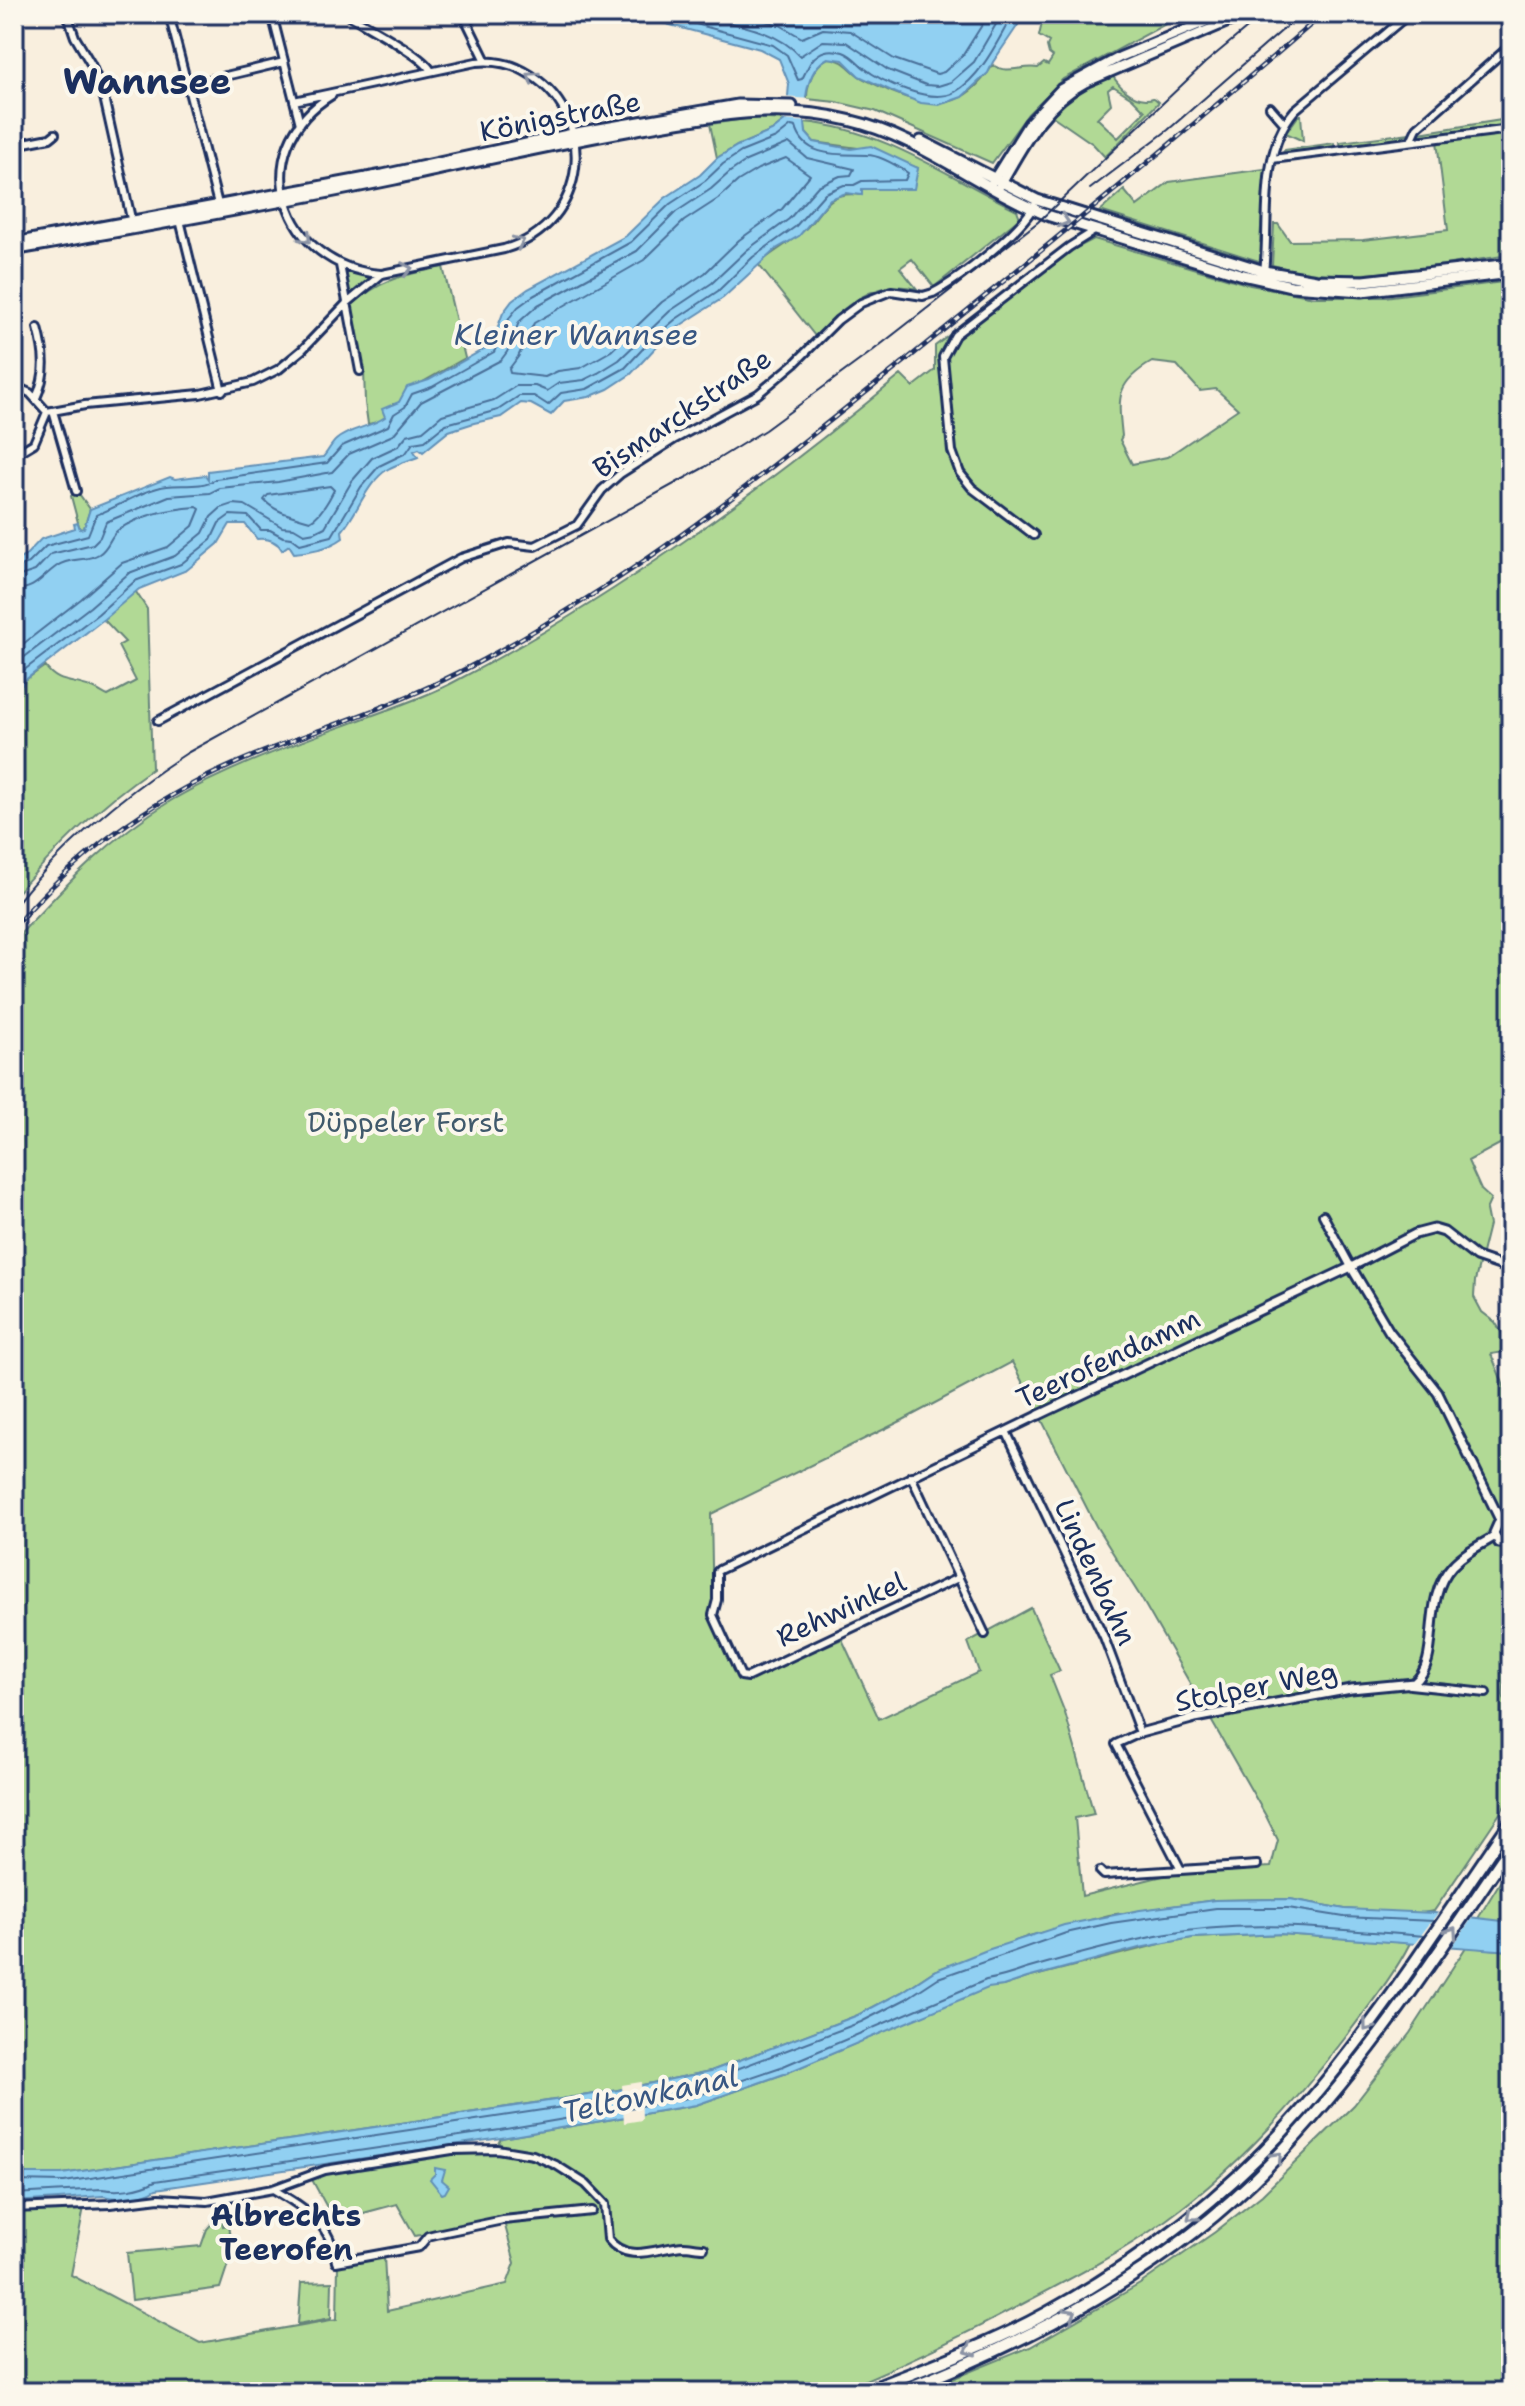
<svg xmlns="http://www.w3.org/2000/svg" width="1525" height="2406" font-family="'Shantell Sans',sans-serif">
<rect width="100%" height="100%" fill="#f9efde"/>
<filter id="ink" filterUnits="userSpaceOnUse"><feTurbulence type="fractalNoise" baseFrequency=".0125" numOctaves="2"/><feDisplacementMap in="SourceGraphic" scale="16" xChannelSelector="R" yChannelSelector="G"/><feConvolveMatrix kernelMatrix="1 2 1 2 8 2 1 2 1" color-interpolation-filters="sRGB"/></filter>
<g filter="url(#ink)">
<path fill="#b1d995" stroke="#66847a" stroke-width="2" fill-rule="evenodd" d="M1044,14H1194L1186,17L1184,14L1063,79L1028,114L992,163L875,111L836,102L807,99C807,83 814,65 828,58C845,60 847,67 859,76C866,81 884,88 892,92C937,111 965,108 993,65C1007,75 1023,65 1038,68L1044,63L1048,65L1053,57L1049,54L1047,46L1049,42L1039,36Z
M1112,75C1120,87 1130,98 1146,99C1158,99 1150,95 1159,102L1105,157L1093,144L1051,115L1075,94ZM1113,86L1132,98L1145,111L1118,138L1097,118L1111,104L1108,90Z
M1299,115H1301L1303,141L1286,133Z
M752,118L786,120L772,131L737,146L717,158L710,124Z
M1508,119L1509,125L1422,137L1419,133Z
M804,122C883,129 947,176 1017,210L1020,218L934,287L912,259L900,268L917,289C874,277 843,308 815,336L758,264C772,253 787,244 800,234C825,214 822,190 861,195L862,189H913L918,168L858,148L814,142L806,133Z
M1501,132L1507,173H1511V255C1435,265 1348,287 1272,265L1274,224H1278L1290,241L1363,240L1448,230L1437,141Z
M1410,133L1396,140L1341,148L1340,142Z
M1334,143L1335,148L1281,155L1285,150Z
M1265,169L1260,242L1264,243L1262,262L1100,211L1124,190L1137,206L1169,182Z
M1094,239L1250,285L1314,297H1384L1511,281V1144L1507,1140L1468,1161L1481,1190L1491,1199L1486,1210L1489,1225L1475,1281L1474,1297L1482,1312L1495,1322L1511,1347V1351L1491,1354L1506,1391L1511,1390V1466L1508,1468L1511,1473V1520L1500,1516L1495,1518L1489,1538L1493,1544L1504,1548L1511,1562V1665L1505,1678L1503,1695L1511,1718V1797L1434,1911L1416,1914L1345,1909L1290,1899L1215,1900L1109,1915L1029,1936L934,1971L902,1992L858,2015L711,2071L608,2092L62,2174H14V941C62,888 110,837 172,800C231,766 298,743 362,719C392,708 423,698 452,683C612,600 762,490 901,375L913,387L935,370V346L1073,240L1069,252ZM1152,362L1177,365L1200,391L1216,389L1238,409L1167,457L1132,464L1120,440L1122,436C1118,398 1115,383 1152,362ZM1012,1362L1096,1526L1140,1596L1266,1816L1278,1840L1271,1867L1179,1872L1082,1896L1075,1818L1094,1814L1065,1713L1050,1675L1060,1671L1031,1608L968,1642L979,1672L879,1719L842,1639L744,1681L738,1677L713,1615L711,1514L903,1420Z
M443,267L465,358L421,383L397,404H393L383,421L368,424L365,403L364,370L350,307C379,279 404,275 443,267Z
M342,271L367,276L370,281L348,298Z
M77,491L90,509L84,528L80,530L71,496Z
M129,581L147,609L152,769C99,805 56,849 14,896V699L24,681L45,666C57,684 72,680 90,687C96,689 102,693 108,696L136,681L118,646L125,642L90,605Z
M1511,1864V1922L1477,1920Z
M1281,1934L1410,1943C1393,1977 1367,2008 1345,2038C1294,2105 1234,2171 1166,2220C1124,2251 1076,2276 1030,2300C967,2334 904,2364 838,2392H14V2211L84,2207L71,2275L200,2343L337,2319L338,2265L384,2256L387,2311L507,2284L515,2263L504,2222L528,2216L415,2236L397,2204L345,2218L336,2224L310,2176L325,2172L456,2152H494L501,2138L696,2105L784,2074L988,1987L1003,1986L1027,1978L1164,1943L1192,1938Z
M1466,1947L1511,1951V2392H920L1030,2347L1140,2284L1215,2232L1262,2195L1354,2105L1410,2033Z
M217,2218H222L223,2226L228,2225L232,2252L220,2288L132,2300L127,2253L201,2246L207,2229Z
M332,2282L331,2318L298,2324L301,2283Z"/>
<path fill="#91d0f2" stroke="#6290b7" stroke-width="2" d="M629,14H1023L1017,23L1018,25L993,62L988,73L962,97L939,105L921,103L896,93L859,76L843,60L828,58C804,70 803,110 806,133L814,142L851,149L871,146L918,168L914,189H862V195L846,193L830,199L799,236L776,249L723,298L681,325L657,346L631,374L608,389L589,397L564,401L551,415L531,404L521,403L501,417L474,423L449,431L423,452L419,449L414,451L418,457C408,461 397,464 388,469C367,482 358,512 342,531L343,538C328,549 312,551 294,553L289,545L282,550C277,541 267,538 257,539L245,524H230L218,544L187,570L139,589L104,619L24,681L14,699V562L25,556L41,539L75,528L74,524L78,523L80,529L84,528L90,509L170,477L175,479L205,475L208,479V471L323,457C328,452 331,444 336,440C349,428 372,427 385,417L382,409L399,402L407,387L429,380L491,345L503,313L512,301L528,289L626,236L665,198L700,175L717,158L737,146L772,131L786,120L789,84L779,59L760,49Z
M1290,1899L1345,1909L1434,1913L1511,1922V1951L1281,1934L1192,1938L1139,1948L1027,1978L1003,1986L988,1988L784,2074L696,2105L501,2138L156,2189C143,2198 117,2200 103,2196L14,2202V2174H62L608,2092L711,2071L858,2015L902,1992L934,1971L987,1950L1064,1925L1140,1910L1215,1900Z
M435,2168L445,2170L442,2180L449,2186L445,2193L442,2194L430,2179L435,2174Z"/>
<path fill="#f9efde" d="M784,97L811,99L808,122L781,120Z
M1440,1910L1475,1914L1450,1950L1412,1947Z
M641,2082L642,2120L624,2123L622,2085Z"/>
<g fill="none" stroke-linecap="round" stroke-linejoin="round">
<path stroke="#4a6f99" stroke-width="2" d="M659,14L773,45L787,55L798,80L802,79C807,70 810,59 819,54C826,49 836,50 843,52C852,55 857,62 863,67C881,82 932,105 955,92C982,76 998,40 1013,14
M695,14C731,24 775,28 800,56L823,41L846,42L888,70L926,85L938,86L951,82L974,62L1002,14
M739,14L780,25L802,38L823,29L850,31L894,59L937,74L944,72L963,55L989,14
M786,158L810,175L782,209L739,240L705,273L662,302L611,351L581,368L558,371L545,377L510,373L509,369L518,357L534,323L644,260L684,221L718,199L738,181L758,169Z
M330,486L334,490C329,500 320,516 310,521C294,516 276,513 264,500L268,495Z
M14,568L29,563L46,546L88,535L96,515C119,507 143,489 167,486C182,484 202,488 216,479L327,463L342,446L388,426L394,414L405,407L412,394L432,387L494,352L510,317L518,307L533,296L631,242L670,204L705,181L723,164L741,152L776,138L791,126L796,127C804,159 842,154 867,155C879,155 899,167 908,173L905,180L862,181L854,185H844L825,193L795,227L753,257L718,291L676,319L651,340L625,368L587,389L561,393L548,405L534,396H519L498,410L446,424L425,441L413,443L406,453L379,466L361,487L332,536L300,544L292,538L283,537L270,530H261L248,516L230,515L219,523L211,540L181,564L135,581L98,614L19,674L14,682
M14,578L35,571L51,554L93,544L100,537L106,522L169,496L210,493L220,488L278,482L332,472L349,454L393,435L421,402L501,360L507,352L519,322L538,305L637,251L676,212L711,189L730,172L746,161L789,143L807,158L854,169L851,175L840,176L818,186L789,219L747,250L712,283L670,311L619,360L598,373L584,380L559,383L547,391L535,386H516L494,400L442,415L423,431L407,435L398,446L372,458L352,481L325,527L315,532L304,534L294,528L282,527L245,505L233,504L221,508L211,517L203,533L175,556L129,573L90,607L14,665
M14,590C37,589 40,578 57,566C69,557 86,562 99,554C109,548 110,536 118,530C142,514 169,509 197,507L200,509L193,526L168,547L122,563L81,599L14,651
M14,2181L64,2182L609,2100L713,2078L861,2022L906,1999L938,1978L1066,1933L1111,1923L1216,1908H1288L1344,1917L1434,1921
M14,2194L102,2189C119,2192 140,2189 155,2181L500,2130L693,2097L781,2067L986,1980C1001,1978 1012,1974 1026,1969C1071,1956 1117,1943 1162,1935C1249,1918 1337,1930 1424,1936"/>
<defs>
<path id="minor" d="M67,14L75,37L91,64L103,93L132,223
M169,14L219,208
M272,14L300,124
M347,14C365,25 423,55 431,71
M463,14L486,61
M188,85L284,62
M332,95C243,149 282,267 381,274
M1270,107L1284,123
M1411,141L1417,128L1511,45
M14,145L50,138L55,134
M1272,159L1511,129
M180,220L222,391
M14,227L18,246
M340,265L360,371
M1264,273C1270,221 1258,153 1295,110L1409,14
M14,386L30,393L47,412
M36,398C47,374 45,353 38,328
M53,411L76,491
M14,455L34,443L47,412L85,405L200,394L253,382L279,369L302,350L346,304L382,274L504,249C590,225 601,113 524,71C509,63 493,60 476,62L294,101
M1034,535L972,488L960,473L952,451L943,357L955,335L1069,247L1096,230
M158,721L461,558L509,543L535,546L577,525L602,490L620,474L675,439L758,394L795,363L838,320L861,303L891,291L923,296L933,293C961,278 1019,233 1034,206
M1323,1215L1351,1267
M1006,1431L1104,1637L1140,1733L1116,1744L1180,1868
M911,1476L985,1634
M958,1578L748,1677L741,1676L713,1615L717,1600V1572L719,1570L1039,1415
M1410,1685L1486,1693
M1100,1871L1104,1875L1257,1865
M273,2189C304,2208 331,2222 336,2262L419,2247L428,2236L436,2234L503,2220L592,2211
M14,2208L110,2204L159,2198L207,2201L273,2189L325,2170L452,2150L497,2149L533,2155L556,2165L586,2184L605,2204L608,2239C628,2265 658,2247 684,2246C690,2246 697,2248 704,2248"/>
<path id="tertiary" d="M1351,1267L1389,1331L1438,1393L1501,1522
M1039,1415L1351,1267L1415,1234L1434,1229L1444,1232L1476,1257L1511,1269
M1511,1522L1504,1521L1498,1524L1494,1533L1499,1543L1511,1544
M1140,1733L1195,1718L1351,1689L1414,1683C1443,1659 1420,1601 1452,1566C1464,1553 1480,1545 1494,1537"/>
<path id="secondary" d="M991,184L1029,123L1061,89L1120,57L1224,14
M999,187C1023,146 1042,105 1086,82L1239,17L1241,14"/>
<path id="primary" d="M921,141L1037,200L1264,271L1316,280L1364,281L1511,264
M14,243L383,175L582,132L738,105L792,106
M14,250C141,227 269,205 395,179C474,162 553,144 632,130C705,117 775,102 848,120C922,137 980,189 1050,216L1243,275L1291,286L1362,291L1511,273"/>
<path id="motorway" d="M864,2392C926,2368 989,2345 1047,2313C1143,2260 1230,2193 1302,2110C1380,2020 1443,1919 1511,1821
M898,2392C1034,2339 1166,2271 1269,2165C1363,2069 1436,1956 1511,1846"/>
</defs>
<use href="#minor" stroke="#1b2f5e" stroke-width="12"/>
<use href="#tertiary" stroke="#1b2f5e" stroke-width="13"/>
<use href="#secondary" stroke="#1b2f5e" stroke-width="14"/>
<use href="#primary" stroke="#1b2f5e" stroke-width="15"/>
<use href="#motorway" stroke="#1b2f5e" stroke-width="16"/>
<use href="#minor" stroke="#fbf7ec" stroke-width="6"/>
<use href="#tertiary" stroke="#fbf7ec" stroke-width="7"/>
<use href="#secondary" stroke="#fbf7ec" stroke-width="8"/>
<use href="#primary" stroke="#fbf7ec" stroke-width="9"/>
<use href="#motorway" stroke="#fbf7ec" stroke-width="10"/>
<path stroke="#1b2f5e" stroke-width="2" d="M1090,189L1168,130L1301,14
M14,906C63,845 122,795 187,753L705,467L765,430L871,352L1038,222L1205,63L1264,14"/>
<defs>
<path id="rail" d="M14,927C74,857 148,802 232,765C292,738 354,720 413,694C480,665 542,627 603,588C708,521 803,442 900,365C1043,250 1184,134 1323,14"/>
</defs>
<use href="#rail" stroke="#1b2f5e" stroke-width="5"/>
<use href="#rail" stroke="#fbf7ec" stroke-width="2" stroke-dasharray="6" stroke-linecap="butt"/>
</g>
<defs><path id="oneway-chevron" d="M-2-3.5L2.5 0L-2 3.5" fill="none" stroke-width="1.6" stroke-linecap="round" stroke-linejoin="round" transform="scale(2)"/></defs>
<g stroke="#8b93a5">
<use href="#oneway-chevron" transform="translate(532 77) rotate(-147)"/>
<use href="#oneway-chevron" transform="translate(1064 221) rotate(17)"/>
<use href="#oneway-chevron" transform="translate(306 238) rotate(50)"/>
<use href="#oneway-chevron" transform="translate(519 242) rotate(-24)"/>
<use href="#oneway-chevron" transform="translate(407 269) rotate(-11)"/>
<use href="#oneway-chevron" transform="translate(1452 1932) rotate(-56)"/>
<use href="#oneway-chevron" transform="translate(1368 2026) rotate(127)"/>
<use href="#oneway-chevron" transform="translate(1277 2157) rotate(-47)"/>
<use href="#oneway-chevron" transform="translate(1192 2216) rotate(141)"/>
<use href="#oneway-chevron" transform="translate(1071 2314) rotate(-30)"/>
<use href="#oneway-chevron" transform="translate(970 2350) rotate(157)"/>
</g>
</g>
<g text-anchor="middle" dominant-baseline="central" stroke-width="8" stroke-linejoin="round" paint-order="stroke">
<g font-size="28" fill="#1b2f5e" stroke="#fbf7ec">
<text transform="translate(560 116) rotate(-11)">Königstraße</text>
<text transform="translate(682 413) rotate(-34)">Bismarckstraße</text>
<text transform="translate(1108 1358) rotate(-25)">Teerofendamm</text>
<text transform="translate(1096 1572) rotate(65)">Lindenbahn</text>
<text transform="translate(841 1609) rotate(-25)">Rehwinkel</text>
<text transform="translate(1256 1686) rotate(-11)">Stolper Weg</text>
</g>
<g font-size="28" fill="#405a6c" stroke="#fbf7ec">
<text x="406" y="1122">Düppeler Forst</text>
</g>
<g font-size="30" font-style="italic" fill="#385783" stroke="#fbf7ec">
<text x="576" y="334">Kleiner Wannsee</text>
<text transform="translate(650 2094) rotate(-12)">Teltowkanal</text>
</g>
<g font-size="30" font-weight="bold" fill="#1b2f5e" stroke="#fbf7ec">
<text x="286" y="2215">Albrechts<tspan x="286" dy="34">Teerofen</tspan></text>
</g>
<g font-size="36" font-weight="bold" fill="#1b2f5e" stroke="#fbf7ec">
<text x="147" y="81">Wannsee</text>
</g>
</g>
<rect width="1525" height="2406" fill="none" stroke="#fbf7ec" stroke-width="48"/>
<rect x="24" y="24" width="1477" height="2358" fill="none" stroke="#1b2f5e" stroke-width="3" filter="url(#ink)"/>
</svg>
